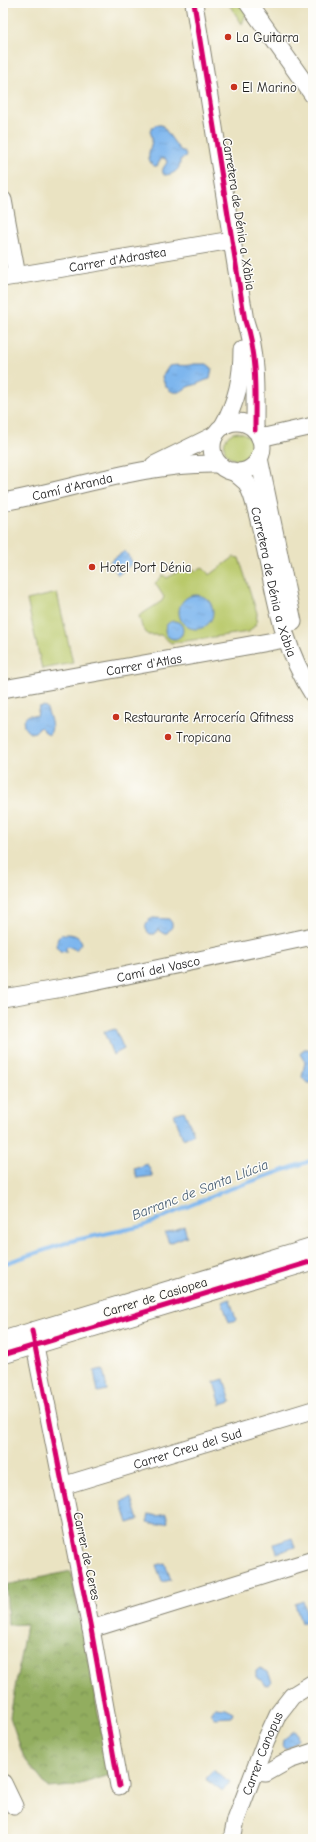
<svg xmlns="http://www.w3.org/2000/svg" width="316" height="1842" font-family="'Comic Neue',sans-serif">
<defs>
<pattern id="forest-crowns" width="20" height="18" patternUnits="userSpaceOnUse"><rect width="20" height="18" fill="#92ad5f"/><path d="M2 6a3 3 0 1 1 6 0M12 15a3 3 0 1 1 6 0" fill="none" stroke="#768c4e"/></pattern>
<pattern id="water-ripples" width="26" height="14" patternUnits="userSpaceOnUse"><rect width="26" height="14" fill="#7db6ee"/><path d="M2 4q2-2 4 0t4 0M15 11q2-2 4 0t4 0" fill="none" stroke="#6b9ccc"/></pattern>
</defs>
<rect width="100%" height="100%" fill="#fdfcf7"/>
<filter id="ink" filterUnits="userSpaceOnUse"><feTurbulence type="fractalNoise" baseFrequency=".025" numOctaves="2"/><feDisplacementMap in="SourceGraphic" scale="8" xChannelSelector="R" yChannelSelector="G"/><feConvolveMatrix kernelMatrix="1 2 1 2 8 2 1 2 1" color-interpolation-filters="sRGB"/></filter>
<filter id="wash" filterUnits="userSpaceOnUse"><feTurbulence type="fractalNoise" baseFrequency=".012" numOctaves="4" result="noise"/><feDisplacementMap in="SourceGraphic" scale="16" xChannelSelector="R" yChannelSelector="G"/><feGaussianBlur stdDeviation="0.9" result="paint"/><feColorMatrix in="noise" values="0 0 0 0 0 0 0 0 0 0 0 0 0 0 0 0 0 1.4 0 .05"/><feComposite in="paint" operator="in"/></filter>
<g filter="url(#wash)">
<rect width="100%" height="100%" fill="#eae3c2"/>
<path fill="#b9c96b" stroke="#6a7244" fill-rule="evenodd" d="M228,3H241L246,14L242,24Z
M224 446a14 14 0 1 1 28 0a14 14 0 1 1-28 0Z
M234,557L239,558L257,613L256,624L249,632L171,643L161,635H148L142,627L139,616L162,601L164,597L155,583L163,575L167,578L185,568L188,569L191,567L196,571L202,567L210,575ZM166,626H182V635L174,639C168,638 164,633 166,626Z
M57,593L73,663L42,669L27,600Z"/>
<path fill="url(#forest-crowns)" stroke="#57643e" d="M71,1571L110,1775L74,1786L48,1788L24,1758L10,1717L26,1624L8,1625L6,1585Z"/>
<path fill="url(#water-ripples)" stroke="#4c6985" d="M155,125H162L179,149L185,153L186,156L180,160C181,170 173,175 164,175C160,169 165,167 167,162L165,158L161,159L157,166H154C145,159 150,150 152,141C153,138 151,135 150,131Z
M194,364H207L212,368L210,379C203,380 198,385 190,386C186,387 183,391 179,392C169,394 164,385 162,377L169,366C178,364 185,367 194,364Z
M125,551L133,563L118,575L110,561Z
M179 612a17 17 0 1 1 34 0a17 17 0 1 1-34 0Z
M165 630a9 9 0 1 1 18 0a9 9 0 1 1-18 0Z
M44,706L47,709C49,716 56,730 48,735L40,727L35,732L30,733C22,728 21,720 29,715L37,716L39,707Z
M153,918L169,919L172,923V927L167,933H162L158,929L155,934H150C143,929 145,921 153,918Z
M62,934C72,934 77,934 82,942L76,950L68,946L66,948V952L60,951L56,946L58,938Z
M115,1029L124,1049L113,1055L104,1032Z
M304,1049H308L313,1052V1083H307L302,1077L305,1062L300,1054Z
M184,1111L194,1134L183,1139L174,1114Z
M147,1164L153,1176L137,1178L134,1169Z
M184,1226L187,1236L169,1243L165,1233Z
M230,1299L236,1320L229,1322L222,1302Z
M103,1369L107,1390L98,1392L94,1371Z
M224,1379L231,1402L221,1405L214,1382Z
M131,1498L138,1520L128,1523L121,1501Z
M149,1514L157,1516L166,1514L168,1522L157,1525L147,1523Z
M292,1538L295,1547L277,1553L274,1544Z
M165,1563L171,1580L162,1582L156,1565Z
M303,1601L309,1621L301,1623L295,1604Z
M260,1668L268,1672L272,1681L269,1685L266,1686L263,1681L256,1677V1671Z
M214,1707L225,1708L233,1712L232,1717L214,1718L210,1713Z
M294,1731L297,1733L298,1739L291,1746L285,1749L282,1746L283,1740Z
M213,1770L230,1782L223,1791L206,1779Z"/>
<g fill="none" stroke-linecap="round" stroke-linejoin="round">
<path stroke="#7db6ee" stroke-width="4" d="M3,1264L75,1240L143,1226L224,1191L313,1160"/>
</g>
</g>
<g filter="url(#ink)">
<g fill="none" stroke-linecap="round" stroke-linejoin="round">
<defs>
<g id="minor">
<path d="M194,3L245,321C257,355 255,394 255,430"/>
<path d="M248,3L313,95"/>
<path d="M3,200L17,276"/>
<path id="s1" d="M3,278L232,240"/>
<circle cx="237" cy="447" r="25"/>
<path d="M223,426C237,401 242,378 242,349"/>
<path d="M260,438L313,426"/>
<path d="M259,458L293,622"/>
<path d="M154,465L215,435"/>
<path id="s2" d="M233,471L247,483L252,495C274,564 272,631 313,694"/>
<path id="s3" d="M3,502C73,489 148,462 219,464"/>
<path id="s4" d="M3,689L285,639"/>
<path id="s5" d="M3,998L75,986L313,936"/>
<path d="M32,1331L91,1629L119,1786"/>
<path d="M3,1340L313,1246"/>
<path d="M3,1355L313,1261"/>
<path id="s6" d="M62,1486L313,1410"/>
<path d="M91,1629L313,1560"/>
<path d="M255,1772L266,1773L289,1760L313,1752"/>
<path d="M3,1783L14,1806"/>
<path id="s7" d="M232,1839L236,1820L266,1740L278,1714L292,1696L313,1683"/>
</g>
</defs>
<use href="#minor" stroke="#83806f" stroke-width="19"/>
<use href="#minor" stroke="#fff" stroke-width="17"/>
<defs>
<path id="cycleway" d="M194,3L245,321C257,355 255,394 255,430
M32,1331L91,1629L119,1786
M3,1355L313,1261"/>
</defs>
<use href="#cycleway" stroke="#fdfcf7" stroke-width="8"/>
<use href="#cycleway" stroke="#d6006c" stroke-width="5"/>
</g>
</g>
<g fill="#c8321e" stroke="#fdfcf7" stroke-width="1.5">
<circle cx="228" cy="37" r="4"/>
<circle cx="234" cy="87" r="4"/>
<circle cx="92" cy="567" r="4"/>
<circle cx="116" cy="717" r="4"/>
<circle cx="168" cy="737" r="4"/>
</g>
<g text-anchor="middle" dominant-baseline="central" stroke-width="3" stroke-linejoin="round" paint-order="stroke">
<g font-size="13" fill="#1c1c1c" stroke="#fdfcf7" text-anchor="start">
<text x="236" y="37">La Guitarra</text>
<text x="242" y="87">El Marino</text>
<text x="100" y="567">Hotel Port Dénia</text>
<text x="124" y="717">Restaurante Arrocería Qfitness</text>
<text x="176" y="737">Tropicana</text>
</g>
<g font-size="13" fill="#1c1c1c" stroke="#fdfcf7">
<text transform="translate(239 214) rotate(81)">Carretera de Dénia a Xàbia</text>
<text stroke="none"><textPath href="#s1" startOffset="116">Carrer d'Adrastea</textPath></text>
<text stroke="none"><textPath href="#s3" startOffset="71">Camí d'Aranda</textPath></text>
<text stroke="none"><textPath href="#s2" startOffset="121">Carretera de Dénia a Xàbia</textPath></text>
<text stroke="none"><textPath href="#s4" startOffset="143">Carrer d'Atlas</textPath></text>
<text stroke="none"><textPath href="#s5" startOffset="158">Camí del Vasco</textPath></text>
<text transform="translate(155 1297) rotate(-17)">Carrer de Casiopea</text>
<text stroke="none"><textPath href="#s6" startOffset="131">Carrer Creu del Sud</textPath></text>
<text transform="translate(87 1556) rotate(78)">Carrer de Ceres</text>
<text stroke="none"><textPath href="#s7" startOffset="91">Carrer Canopus</textPath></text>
</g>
<g font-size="14" font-style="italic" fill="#435a70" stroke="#fdfcf7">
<text transform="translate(200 1190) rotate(-21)">Barranc de Santa Llúcia</text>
</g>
</g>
<rect width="316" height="1842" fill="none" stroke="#fdfcf7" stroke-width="16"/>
</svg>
